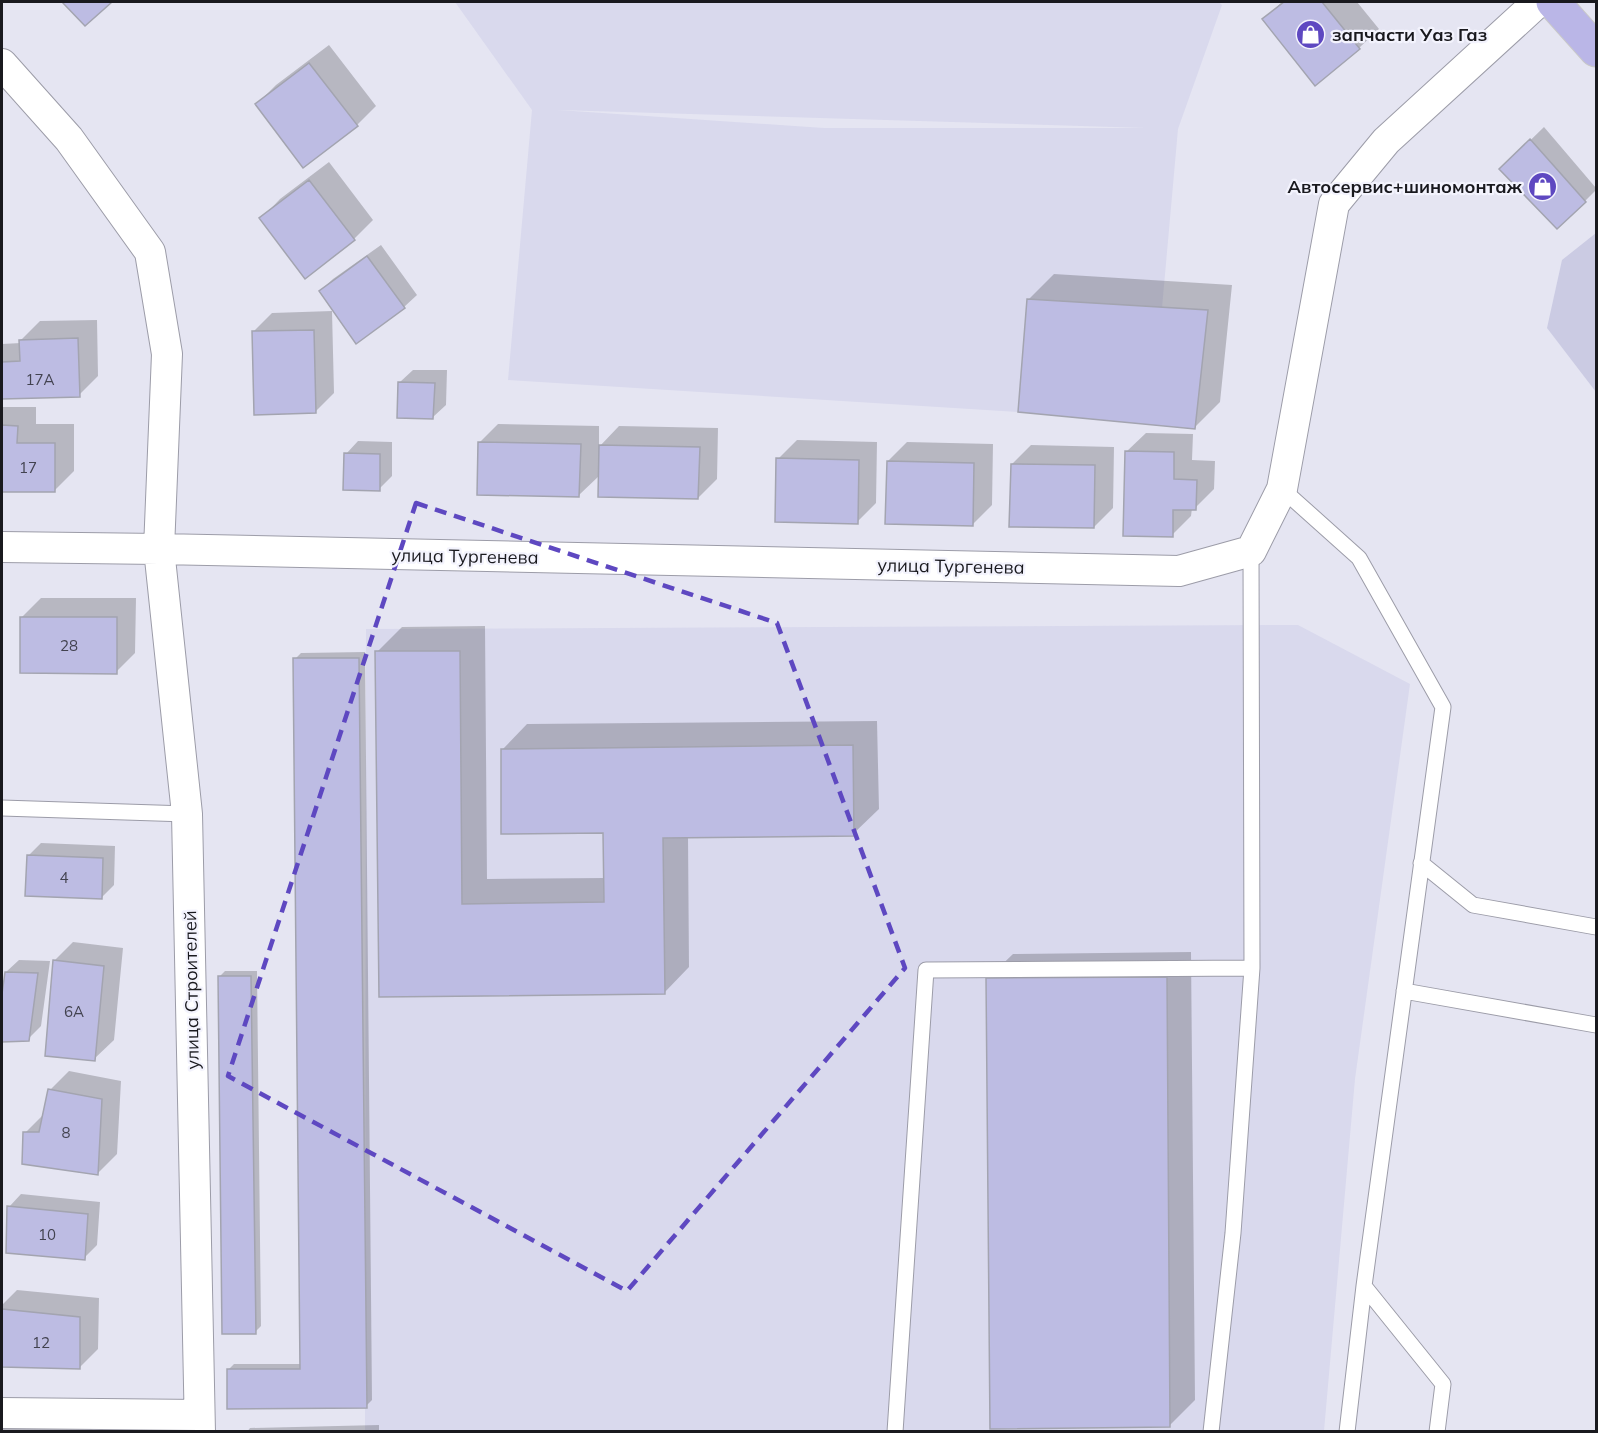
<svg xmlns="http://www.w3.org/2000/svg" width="1598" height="1433" font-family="Mulish,sans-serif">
<rect width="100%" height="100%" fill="#e5e5f2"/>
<path fill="#d9d9ed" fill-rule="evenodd" d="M455,2H1219L1222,5L1178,129L1162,308L1027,299L1018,412L508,380L532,110ZM558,110L1146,128H1147H824Z
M1298,625L1410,684L1355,1079L1324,1431L365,1432L366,629Z"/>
<path fill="#cbcbe3" d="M1596,233V392L1547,328L1562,260Z"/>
<path fill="#0003" d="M64,2H110L85,24Z
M1282,2H1357L1379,29L1359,48L1315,84L1264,19Z
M329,45L376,106L357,125L257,104L276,85Z
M1544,127L1596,188V190L1585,201L1501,169Z
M329,162L373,220L354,239L261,219L280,199Z
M381,245L417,295L404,307L320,291L333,279Z
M1054,274L1232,285L1220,402L1195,427L1029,299Z
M332,311L334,393L315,412L253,332L272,313Z
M97,320L98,376L79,395L2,397V344L21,343V340L40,321Z
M413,370H447L446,405L433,417L400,382Z
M2,407H36V424H74V471L55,490H2Z
M498,424L599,426V447L619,426L718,428L717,479L698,498L600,475L579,495L479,443Z
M1146,433L1193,434L1192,460L1215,461L1214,489L1195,508H1192L1191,516L1172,535L1126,452Z
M797,440L877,442L876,503L857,522L778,459Z
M358,441L392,442V476L379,489L346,454Z
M907,442L993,444L992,505L973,524L888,461Z
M1031,445L1114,447L1113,508L1094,527L1012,464Z
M41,598H136L135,653L116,672L22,617Z
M485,626L487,879L605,878V832L502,750L527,724L877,721L879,809L853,834L688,836L689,967L664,993L380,995L377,652L402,627Z
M365,652L372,1400L366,1406L228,1370L234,1364H302L295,659L301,653Z
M41,843L115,846L114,885L101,898L28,856Z
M73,942L123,948L114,1040L94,1059L54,961Z
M1191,952L1195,1400L1170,1425L987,979L1013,954Z
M19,960L50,961L41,1026L28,1039L2,1041V1004L6,972Z
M225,971H257L261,1326L255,1332L219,977Z
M69,1071L121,1081L117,1154L98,1173L25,1133L44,1114L50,1090Z
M21,1194L100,1202L97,1245L84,1258L9,1207Z
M17,1290L99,1298L98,1349L79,1368L2,1366V1305Z
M2,1418L94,1419L92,1432H2Z
M379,1425V1432H247L250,1428Z"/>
<path fill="#bdbce3" stroke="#a3a4b0" stroke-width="1.5" d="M62,2H112L85,26Z
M1284,2H1322L1360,49L1315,86L1262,19Z
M309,63L358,126L303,168L255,104Z
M1530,139L1586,202L1557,229L1499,169Z
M309,180L355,240L305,279L259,218Z
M367,256L405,308L356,344L319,291Z
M1027,299L1208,310L1195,429L1018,412Z
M314,330L316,413L254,415L252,331Z
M78,338L80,397L2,399V362L20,361L19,340Z
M398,382L435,383L433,419L397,418Z
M2,425L18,426L17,443H55V492H2Z
M478,442L581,444L579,497L477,495Z
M599,445L700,447L698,499L598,497Z
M1125,451L1174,452V479L1197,480L1196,510H1173V537L1123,536Z
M344,453L380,454V491L343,490Z
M776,458L859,460L858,524L775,522Z
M887,461L974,463L973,526L885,524Z
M1011,464L1095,465L1094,528L1009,527Z
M20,617H117V674L20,673Z
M375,651H460L462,904L604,902L603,833L501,834V749L853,745L854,836L663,838L665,994L379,997Z
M293,658H359L367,1408L227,1409V1369H300Z
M27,855L103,858L102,899L25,896Z
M53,960L104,966L95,1061L45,1056Z
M5,972L38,973L29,1041L2,1042V994Z
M218,976H251L256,1334H222Z
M1167,977L1170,1427L990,1429L986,978Z
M48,1089L102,1099L98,1175L22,1164L23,1132H39Z
M7,1206L88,1214L85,1260L6,1253Z
M2,1309L80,1317V1369L2,1367Z"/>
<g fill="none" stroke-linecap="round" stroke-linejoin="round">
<defs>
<path id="service" d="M1282,489L1359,558L1443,707L1364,1286L1347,1432
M2,808L187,814
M1421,863L1473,905L1596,927
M1404,991L1596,1025
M1364,1286L1443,1384L1437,1432
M895,1432L926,970L1252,968
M1211,1432L1233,1233L1252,968L1251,551"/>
<path id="minor" d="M2,64L69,139L150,252L167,354L159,549L187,814L200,1432
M2,547L159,549L1179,571L1251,551L1282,489L1334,204L1386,141L1538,2
M2,1413L199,1415"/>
<path id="primary" d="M1553,2L1596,50"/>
</defs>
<use href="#service" stroke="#9c9ca8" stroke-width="17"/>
<use href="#minor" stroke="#9c9ca8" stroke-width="32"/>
<use href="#primary" stroke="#c8c8c9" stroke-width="35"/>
<use href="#service" stroke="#fff" stroke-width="15"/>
<use href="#minor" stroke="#fff" stroke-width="30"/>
<use href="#primary" stroke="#bab6e7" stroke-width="33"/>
</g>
<path fill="none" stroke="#5e48c1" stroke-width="4.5" stroke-dasharray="12 8" stroke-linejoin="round" d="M416,503L777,623L905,968L627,1291L228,1076Z"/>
<defs>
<symbol id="shop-disc" viewBox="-11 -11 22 22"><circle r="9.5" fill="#5e48c1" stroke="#f3f3fd"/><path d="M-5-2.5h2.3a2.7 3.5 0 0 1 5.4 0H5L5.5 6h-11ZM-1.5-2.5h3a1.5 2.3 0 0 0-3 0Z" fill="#fff"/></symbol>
</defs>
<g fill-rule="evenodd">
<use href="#shop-disc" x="1294" y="18" width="33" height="33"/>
<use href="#shop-disc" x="1526" y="170" width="33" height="33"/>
</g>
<g text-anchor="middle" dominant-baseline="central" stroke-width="4.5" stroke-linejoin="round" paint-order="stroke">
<g font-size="15" fill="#42424f">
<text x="40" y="379">17А</text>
<text x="28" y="467">17</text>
<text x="69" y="645">28</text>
<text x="64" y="877">4</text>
<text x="74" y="1011">6А</text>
<text x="66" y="1132">8</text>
<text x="47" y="1234">10</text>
<text x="41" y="1342">12</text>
</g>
<g font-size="18" font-weight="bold" fill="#19191e" stroke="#f3f3fd" text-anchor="start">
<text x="1332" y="34">запчасти Уаз Газ</text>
<text x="1522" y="186" text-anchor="end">Автосервис+шиномонтаж</text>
</g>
<g font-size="18" fill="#19191e" stroke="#f3f3fd">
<text transform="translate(465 556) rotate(1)">улица Тургенева</text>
<text transform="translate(951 566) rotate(1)">улица Тургенева</text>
<text transform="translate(191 990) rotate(-91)">улица Строителей</text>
</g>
</g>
<rect width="1598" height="1433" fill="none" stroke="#19191e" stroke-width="6"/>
</svg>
